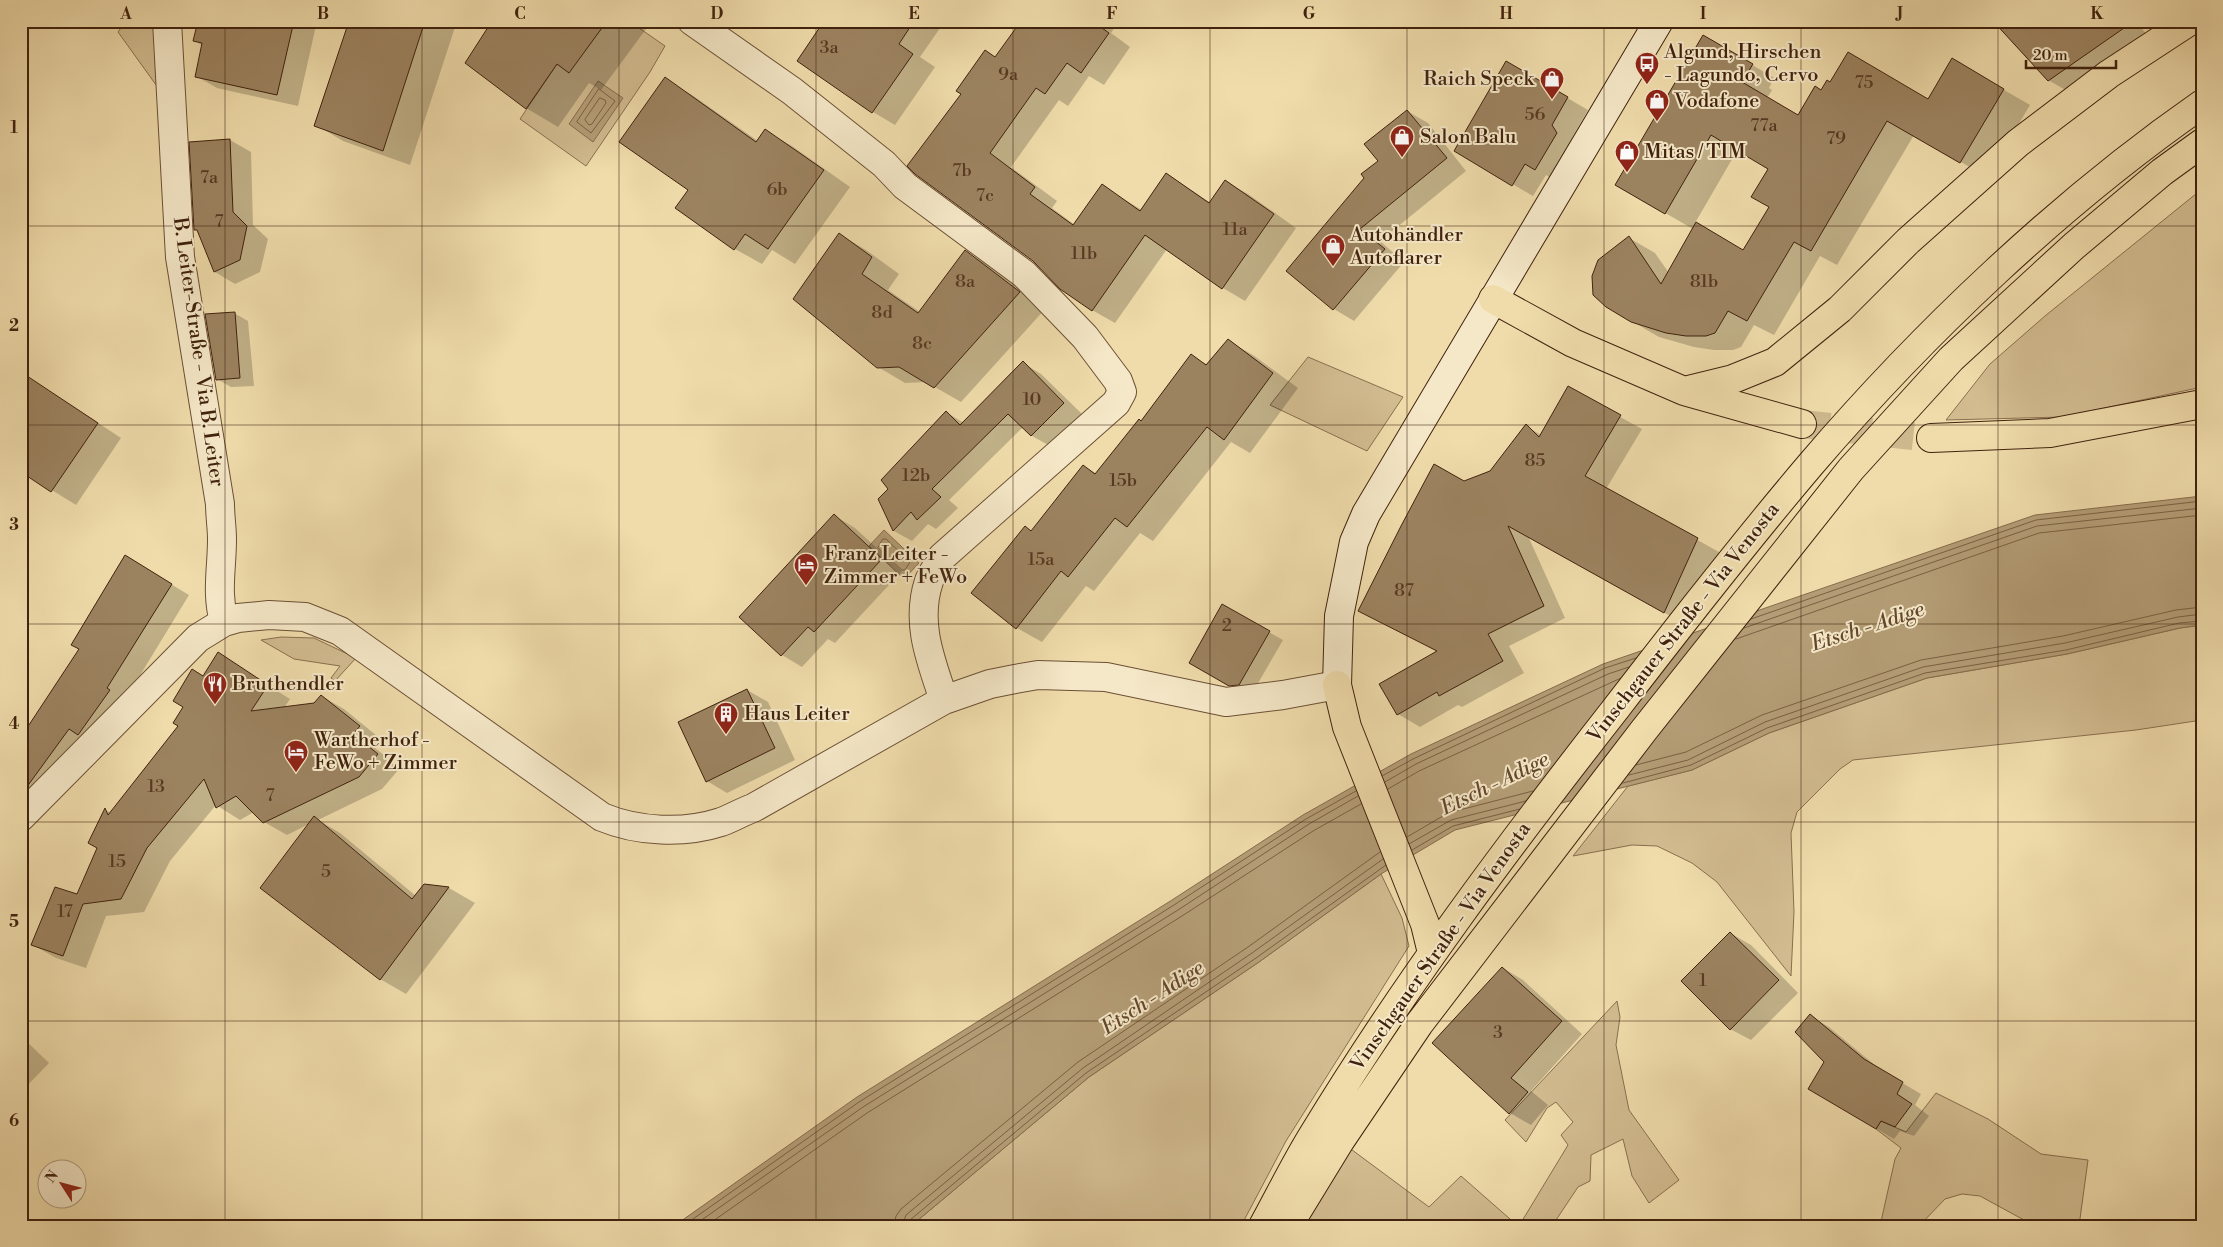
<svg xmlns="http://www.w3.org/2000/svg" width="2223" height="1247" font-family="'Libre Bodoni',serif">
<rect width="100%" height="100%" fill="#f0dcab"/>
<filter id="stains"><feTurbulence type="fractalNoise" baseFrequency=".004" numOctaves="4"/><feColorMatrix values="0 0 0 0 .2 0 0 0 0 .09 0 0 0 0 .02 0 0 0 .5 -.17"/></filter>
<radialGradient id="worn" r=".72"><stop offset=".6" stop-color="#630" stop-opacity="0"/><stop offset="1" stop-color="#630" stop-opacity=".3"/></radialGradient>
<path fill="#d2bc90" stroke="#896f4f" d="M126,21H159L164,96L118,32Z
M607,21H629L665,46L650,72L586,166L520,119L557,64L569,72Z
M2202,189V387L2063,417L1946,420L1990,364L2045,316Z
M1308,357L1403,397L1367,451L1270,405Z
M2202,625V720L2136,730L1853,760L1840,769L1797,812L1791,833L1794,912L1791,976L1717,882L1692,863L1657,846L1632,845L1573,856L1628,786L1692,770L1769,733L1927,678L2067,654L2180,628Z
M281,637L314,638L356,658L335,681L331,678L340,666L294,659L261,640Z
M1381,874L1402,918L1409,946L1286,1141L1241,1226H911L1089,1077L1259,962Z
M1617,1001L1620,1017L1616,1045L1629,1110L1679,1180L1649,1203L1632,1176L1623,1139L1591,1155L1590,1181L1578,1187L1552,1226H1519L1568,1145L1561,1135L1573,1122L1556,1102L1547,1108L1526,1142L1505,1120Z
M1936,1093L1988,1119L2041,1154L2088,1160L2079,1226H2035L1980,1196L1962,1194L1945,1199L1919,1226H1880L1895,1159L1901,1148L1876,1129L1881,1121L1906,1132Z
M1340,1141L1429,1207L1461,1176L1518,1226H1288Z"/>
<path fill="#b49d76" stroke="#866c4c" d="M598,81L623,98L593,142L569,124Z
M2202,496V625L2180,628L2067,654L1927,678L1769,733L1692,770L1455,830L1381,874L1259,962L1089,1077L911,1226H674L857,1097L1172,900L1303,815L1411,754L1603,664L2035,515Z
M884,530L919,563L904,579L869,546Z"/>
<path fill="#0003" fill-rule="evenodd" d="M199,21H317L298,106L217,88L196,76L203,46L195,41Z
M351,21H457L410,165L343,141L316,125Z
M494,21H652L601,90L589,83L558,127L526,108Z
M826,21H945L920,57L935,67L895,125L873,112L799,61Z
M1023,21H1119L1111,33L1130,47L1104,85L1089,76L1068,106L1059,100L1011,167L1057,201L1052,208L1075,225L1102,186L1142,210L1167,174L1211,203L1226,182L1248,194L1296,228L1245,301L1223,288L1167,249L1115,323L1092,310L1034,260L963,94L996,58Z
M1905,21H1921L1917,28Z
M1994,21H2136L2154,44L2078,97L2048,80Z
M1704,36L1774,78L1769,88L1772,90L1767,98L1798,117L1822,92L1929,101L1952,60L2030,105L1987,177L1914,135L1837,265L1820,256L1774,335L1754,325L1741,347L1733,350H1714L1694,347L1659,337L1606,306L1629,238L1655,253L1669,273L1693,229L1617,185ZM1738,149L1770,168V207L1744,252L1695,223Z
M1507,63L1588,110L1572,138L1577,146L1556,181L1546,175L1533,196L1456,151Z
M665,79L692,95L758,141L765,131L792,146L850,187L795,264L772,250L762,264L735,249L677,208L690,190Z
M1407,111L1428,123L1466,171L1380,241L1404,262L1354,321L1334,309L1288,271L1380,161Z
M230,140L251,152L253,225L268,239L260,272L235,284L215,272L199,231L195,229L191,143Z
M839,234L866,250L899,274L888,290L920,312L966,252L992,267L1046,308L961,402L926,382L905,383L878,367Z
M234,313L248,321L254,386L231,387L217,379Z
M1228,341L1253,355L1298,388L1250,453L1231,442L1153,541L1140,533L1094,591L1086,586L1042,642L1017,628L1032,532L1083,466L1097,474L1142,423L1192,356L1208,365Z
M1023,363L1041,374L1082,414L1050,446L1032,436L1023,427L949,500L958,508L936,529L928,524L912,541L894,531L880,499L890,489L946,412L964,423Z
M21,372L121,438L76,505L29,476L21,491Z
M1568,388L1642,429L1606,489L1719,552L1686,625L1528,536L1565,618L1509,646L1524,673L1462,707L1458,705L1420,727L1398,714L1380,684L1438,652L1359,611L1464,483L1491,472L1526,426L1541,435Z
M835,516L855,528L902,571L835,643L828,639L802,667L782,655Z
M144,568L189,595L125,700L21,825V740Z
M1223,606L1283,640L1253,692L1244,693L1190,663Z
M218,654L290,699L284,708L315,704L321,696L344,709L382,740L375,748L400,768L382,789L318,820L340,833L416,896L424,885L449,888L475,903L406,994L380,979L309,824L287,835L264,822L254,812L240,820L216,805L170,861L144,912L106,916L86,968L56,958L33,945L77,895L99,848L105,810L111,813L180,725L203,677Z
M747,690L768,702L795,760L727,793L707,781Z
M1730,933L1751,945L1798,993L1751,1040L1730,1029Z
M1503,968L1523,980L1582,1034L1531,1091L1548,1105L1531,1125L1510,1113L1434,1043Z
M1810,1016L1829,1027L1882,1071L1921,1094L1915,1105L1929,1116L1914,1136L1900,1131L1894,1139L1810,1089L1826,1062Z
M21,1036L49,1063L21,1092Z
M21,1159L28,1183L21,1185Z"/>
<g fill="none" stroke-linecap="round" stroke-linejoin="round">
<path stroke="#7a6042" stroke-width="1" d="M599,89L615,101L591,133L577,122Z
M600,98L605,100L606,103L592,124L589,125L585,120Z
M883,539H886L910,562L905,570H902L878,548Z
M1751,619L2036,520L2202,501
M1744,628L2037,526L2202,508
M1736,639L2039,533L2202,515
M1636,765L1686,752L1762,715L1921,660L2063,636L2176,610L2202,607
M1629,775L1688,760L1765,722L1923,667L2065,643L2178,617L2202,614
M1382,776L1413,759L1605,668L1636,658
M1385,782L1416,764L1608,674L1629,667
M1623,783L1691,765L1767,728L1925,673L2066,650L2179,623L2202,621
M1388,789L1419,771L1621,678
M1407,837L1448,813L1533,791
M1409,844L1451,820L1526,801
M1412,850L1453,826L1520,809
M683,1226L859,1102L1174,905L1306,819L1356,791
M693,1226L863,1107L1178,910L1309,824L1358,796
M706,1226L867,1113L1182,916L1313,831L1361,804
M894,1226L896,1216L901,1209L1078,1062L1248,947L1380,852
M902,1226L906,1215L1083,1068L1252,953L1383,859
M908,1226L910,1220L1086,1073L1256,958L1386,865"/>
</g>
<path fill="#9c8360" stroke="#40220e" d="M198,21H294L277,95L195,77L202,43L193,41Z
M349,21H425L383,151L314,126Z
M492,21H607L569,73L557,64L526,109L465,63Z
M824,21H914L899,44L913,54L872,113L797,61Z
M1021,21H1092L1109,33L1081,73L1067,63L1045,94L1036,88L990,153L1035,187L1030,194L1073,225L1102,184L1140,211L1166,173L1209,203L1225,180L1274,214L1222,289L1145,235L1092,311L1060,289L1033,261L915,174L907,166L961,94L956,91L985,50L995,57Z
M1993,21H2134L2048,81Z
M1703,35L1753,64L1742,82L1798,115L1815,86L1821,90L1827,80L1830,82L1848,52L1928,99L1952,58L2004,89L1960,163L1887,121L1811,251L1794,242L1747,321L1728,311L1715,333L1706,336H1686L1666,333L1631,322L1606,307L1593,295L1592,276L1598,260L1629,236L1661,284L1696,222L1743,250L1769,207L1751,197L1768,169L1711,135L1665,214L1615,185Z
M1506,61L1568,97L1552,125L1557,133L1535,170L1525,164L1512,186L1454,151Z
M665,77L756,142L765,129L824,170L768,249L745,234L734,250L675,208L688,190L619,142Z
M1407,110L1447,158L1360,229L1385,249L1333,310L1286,271L1364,178L1361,174L1378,161L1364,144Z
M230,139L233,212L247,226L240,260L214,272L197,230H194L189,142Z
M839,233L872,257L862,274L918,313L965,250L1020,292L934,388L899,367L877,368L793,299Z
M235,312L240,378L216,380L205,314Z
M1228,339L1273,373L1224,440L1207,427L1127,527L1115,518L1068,577L1061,571L1016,629L971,593L1025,526L1031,531L1083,465L1095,474L1139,419L1141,421L1191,354L1206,365Z
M1023,361L1064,403L1031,436L1008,414L932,489L941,497L917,520L911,512L893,531L878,499L888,489L881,480L946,411L960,425Z
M21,372L98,423L51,492L21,472Z
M1568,386L1621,415L1585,476L1698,538L1664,613L1508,526L1544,606L1488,634L1503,661L1439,696L1437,692L1397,715L1379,684L1437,651L1358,611L1401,526L1434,464L1464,481L1490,471L1526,424L1539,437Z
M834,514L882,559L814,632L808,627L781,656L739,617Z
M125,555L172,584L107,688L110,690L78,735L69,729L21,795V737L79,649L71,645Z
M1222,604L1270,631L1239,685L1229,686L1189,663Z
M218,652L268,685L251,711L314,703L321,695L360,726L353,734L378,754L359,777L263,823L236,796L216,808L204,779L147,848L121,899L83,904L63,956L31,945L55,887L77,894L97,848L88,843L105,808L108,815L178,726L173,723L183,707L173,701L192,669L203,676Z
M747,689L775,748L706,782L678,722Z
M314,816L412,899L424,884L449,887L380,980L260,888Z
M1730,932L1779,980L1730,1030L1681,981Z
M1502,967L1562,1021L1511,1078L1528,1092L1509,1114L1432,1043Z
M1810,1014L1864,1059L1903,1082L1897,1094L1912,1104L1895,1127L1881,1121L1876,1129L1808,1089L1824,1062L1795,1032Z"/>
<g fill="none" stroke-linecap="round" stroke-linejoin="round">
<path stroke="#cdb78c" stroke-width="28" stroke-dasharray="28 14" stroke-linecap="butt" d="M1802,424L1931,438"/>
<defs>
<path id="street" d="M167,21L180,257L220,504C220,516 222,528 222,539C222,569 216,592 224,622
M692,21L792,91L884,164L905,186L1024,274L1085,337L1118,381L1122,392L1116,403L942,557C938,565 932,573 929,581C915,623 931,661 944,700
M21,817L198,638L224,622L238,618L269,615L305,617L340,631L602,817C638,832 684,834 721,822C732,818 742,812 753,808L944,700L990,684L1015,679L1038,675L1106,677L1226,702L1283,695L1337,685"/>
<path id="secondary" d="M1337,685L1339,616L1354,542L1366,514L1659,21"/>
<path id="primary" d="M1493,299L1573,343L1684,391L1802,424
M1684,391L1733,379L1775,362L1840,309L1908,241L2018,143L2109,74L2190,21
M1931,438L2050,433L2202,404
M1337,685L1347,727L1425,924L1432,953
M1263,1226C1280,1195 1295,1164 1313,1135C1404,985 1509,845 1617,707C1680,625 1744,543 1811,464C1923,333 2061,202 2202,104
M1288,1226L1340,1141L1419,1024L1644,730L1851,469L1951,359L2074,246L2162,172L2202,143"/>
</defs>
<use href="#street" stroke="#6c5035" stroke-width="30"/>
<use href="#secondary" stroke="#40220e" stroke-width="30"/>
<use href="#primary" stroke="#40220e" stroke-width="30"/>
<use href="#street" stroke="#f5e8c8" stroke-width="28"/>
<use href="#secondary" stroke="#f5e8c8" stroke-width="28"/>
<use href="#primary" stroke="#f0dcab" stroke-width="28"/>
</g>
<path fill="none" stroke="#40220e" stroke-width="1" stroke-opacity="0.55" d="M225,21V1226M422,21V1226M619,21V1226M816,21V1226M1013,21V1226M1210,21V1226M1407,21V1226M1604,21V1226M1801,21V1226M1998,21V1226M21,226H2202M21,425H2202M21,624H2202M21,822H2202M21,1021H2202"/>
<defs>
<symbol id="bus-pin" viewBox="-11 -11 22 30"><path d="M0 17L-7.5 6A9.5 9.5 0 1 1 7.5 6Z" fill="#8f2418" stroke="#f5e8c8"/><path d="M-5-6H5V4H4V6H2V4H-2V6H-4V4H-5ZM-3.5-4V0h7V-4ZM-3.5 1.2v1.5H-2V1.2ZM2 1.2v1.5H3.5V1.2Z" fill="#fff"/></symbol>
<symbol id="shop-pin" viewBox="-11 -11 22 30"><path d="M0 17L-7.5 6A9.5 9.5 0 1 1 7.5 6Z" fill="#8f2418" stroke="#f5e8c8"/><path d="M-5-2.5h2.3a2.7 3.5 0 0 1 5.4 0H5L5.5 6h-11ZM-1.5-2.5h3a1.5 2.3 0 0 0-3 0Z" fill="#fff"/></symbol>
<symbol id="hotel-pin" viewBox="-11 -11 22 30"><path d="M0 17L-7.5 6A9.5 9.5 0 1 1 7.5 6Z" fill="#8f2418" stroke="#f5e8c8"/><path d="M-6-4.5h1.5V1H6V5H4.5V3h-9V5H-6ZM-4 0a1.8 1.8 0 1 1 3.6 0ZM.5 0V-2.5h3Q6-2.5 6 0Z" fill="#fff"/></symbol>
<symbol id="restaurant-pin" viewBox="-11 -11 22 30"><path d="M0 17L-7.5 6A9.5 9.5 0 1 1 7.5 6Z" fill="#8f2418" stroke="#f5e8c8"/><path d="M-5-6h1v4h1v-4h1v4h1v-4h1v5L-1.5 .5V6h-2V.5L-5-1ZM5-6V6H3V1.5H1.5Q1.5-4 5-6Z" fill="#fff"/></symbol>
<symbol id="building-pin" viewBox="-11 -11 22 30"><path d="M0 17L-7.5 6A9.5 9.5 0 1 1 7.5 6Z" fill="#8f2418" stroke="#f5e8c8"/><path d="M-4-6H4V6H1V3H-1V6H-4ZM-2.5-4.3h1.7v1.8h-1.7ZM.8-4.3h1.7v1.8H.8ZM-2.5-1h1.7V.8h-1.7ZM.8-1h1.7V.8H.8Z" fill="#fff"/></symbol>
</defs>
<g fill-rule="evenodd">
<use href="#bus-pin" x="1633" y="50" width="28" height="38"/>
<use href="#shop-pin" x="1538" y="65" width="28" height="38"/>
<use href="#shop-pin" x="1643" y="87" width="28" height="38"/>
<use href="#shop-pin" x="1388" y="123" width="28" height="38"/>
<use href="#shop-pin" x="1613" y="138" width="28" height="38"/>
<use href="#shop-pin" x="1319" y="232" width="28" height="38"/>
<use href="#hotel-pin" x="792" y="551" width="28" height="38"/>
<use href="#restaurant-pin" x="201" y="670" width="28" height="38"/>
<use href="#building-pin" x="712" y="700" width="28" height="38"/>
<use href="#hotel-pin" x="282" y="738" width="28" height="38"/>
</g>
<g text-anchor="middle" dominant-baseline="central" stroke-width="4" stroke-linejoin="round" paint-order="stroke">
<g font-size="18" fill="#573a22">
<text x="829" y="47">3a</text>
<text x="1008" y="74">9a</text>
<text x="1864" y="82">75</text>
<text x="1535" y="114">56</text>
<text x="1764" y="125">77a</text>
<text x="1836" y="138">79</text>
<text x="962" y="170">7b</text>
<text x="209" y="177">7a</text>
<text x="777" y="189">6b</text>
<text x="985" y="195">7c</text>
<text x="219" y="221">7</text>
<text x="1235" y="229">11a</text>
<text x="1084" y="253">11b</text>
<text x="965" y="281">8a</text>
<text x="1704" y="281">81b</text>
<text x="882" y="312">8d</text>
<text x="922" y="343">8c</text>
<text x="1032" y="399">10</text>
<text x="1535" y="460">85</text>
<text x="916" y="475">12b</text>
<text x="1123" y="480">15b</text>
<text x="1041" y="559">15a</text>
<text x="1404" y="590">87</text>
<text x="1227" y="625">2</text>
<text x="156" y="786">13</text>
<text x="270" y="795">7</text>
<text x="117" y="861">15</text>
<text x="326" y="871">5</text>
<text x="65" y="911">17</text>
<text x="1703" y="980">1</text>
<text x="1498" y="1032">3</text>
</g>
<g font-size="20" fill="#40220e" stroke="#f5e8c8" text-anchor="start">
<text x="1664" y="52">Algund, Hirschen<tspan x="1664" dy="23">- Lagundo, Cervo</tspan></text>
<text x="1534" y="79" text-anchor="end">Raich Speck</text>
<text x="1674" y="101">Vodafone</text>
<text x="1420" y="137">Salon Balu</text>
<text x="1644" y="152">Mitas / TIM</text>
<text x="1350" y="235">Autohändler<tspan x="1350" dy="23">Autoflarer</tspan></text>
<text x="824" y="554">Franz Leiter -<tspan x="824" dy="23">Zimmer + FeWo</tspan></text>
<text x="232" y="684">Bruthendler</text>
<text x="744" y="714">Haus Leiter</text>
<text x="314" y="740">Wartherhof -<tspan x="314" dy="23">FeWo + Zimmer</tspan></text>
</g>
<g font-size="20" fill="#40220e" stroke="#f5e8c8">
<text transform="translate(198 352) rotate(82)">B. Leiter-Straße - Via B. Leiter</text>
<text transform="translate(1684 623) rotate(-52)">Vinschgauer Straße - Via Venosta</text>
<text transform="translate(1441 947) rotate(-55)">Vinschgauer Straße - Via Venosta</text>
</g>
<g font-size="21" font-style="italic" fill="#63472d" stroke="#f5e8c8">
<text transform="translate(1868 627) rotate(-18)">Etsch - Adige</text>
<text transform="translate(1495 784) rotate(-26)">Etsch - Adige</text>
<text transform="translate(1153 998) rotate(-33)">Etsch - Adige</text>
</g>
</g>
<rect width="2223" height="1247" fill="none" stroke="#f0dcab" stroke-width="55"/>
<g transform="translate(62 1184) rotate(306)"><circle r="24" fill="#f5e8c8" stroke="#ad997e"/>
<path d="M0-4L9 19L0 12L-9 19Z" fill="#8f2418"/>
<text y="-8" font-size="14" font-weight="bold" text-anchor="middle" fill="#40220e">N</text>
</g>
<path d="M2026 60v8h90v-8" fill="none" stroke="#40220e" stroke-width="2.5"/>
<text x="2033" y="60" font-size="15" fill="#40220e" stroke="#f5e8c8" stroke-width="4" paint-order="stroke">20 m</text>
<rect x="28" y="28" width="2168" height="1192" fill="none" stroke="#40220e" stroke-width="2"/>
<g font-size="16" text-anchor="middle" font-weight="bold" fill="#40220e">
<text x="126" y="19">A</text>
<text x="323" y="19">B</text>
<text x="520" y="19">C</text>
<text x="717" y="19">D</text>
<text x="914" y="19">E</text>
<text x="1112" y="19">F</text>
<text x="1309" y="19">G</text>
<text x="1506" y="19">H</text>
<text x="1703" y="19">I</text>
<text x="1900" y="19">J</text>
<text x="2097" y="19">K</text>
<text x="14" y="133">1</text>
<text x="14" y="331">2</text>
<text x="14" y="530">3</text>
<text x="14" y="729">4</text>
<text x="14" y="927">5</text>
<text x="14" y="1126">6</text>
</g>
<rect width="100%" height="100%" filter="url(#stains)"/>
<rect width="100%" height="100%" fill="url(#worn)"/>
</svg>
